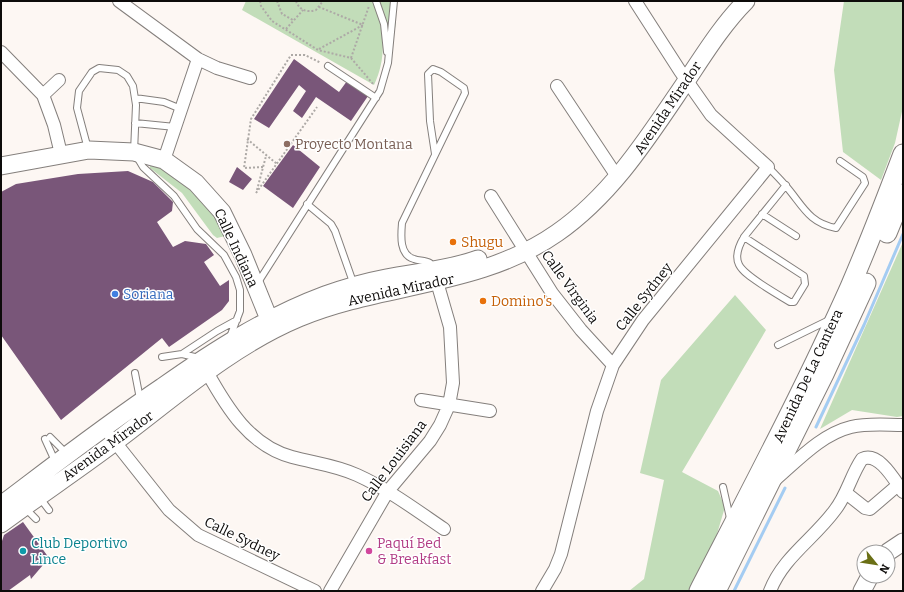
<svg xmlns="http://www.w3.org/2000/svg" width="904" height="592" font-family="Bitter,serif">
<rect width="100%" height="100%" fill="#fdf7f3"/>
<path fill="#c2ddb9" d="M246,1H372C385,27 387,58 374,85L242,10Z
M379,1H396V22L390,60L388,32Z
M844,1H903V107L895,143L881,180L843,152L834,70Z
M150,164C183,175 212,204 225,236L217,238L213,235L182,193L150,168Z
M903,242V416L897,417L852,410L820,429Z
M735,295L766,330L682,472L718,491L725,507L714,544L688,591H629L644,579L664,480L640,473L661,380Z"/>
<g fill="none" stroke-linecap="round" stroke-linejoin="round">
<path stroke="#a4ccf2" stroke-width="3" d="M816,427L864,325L903,234
M734,591L785,488"/>
</g>
<path fill="#795679" d="M294,59L339,92L347,81L368,96L351,121L316,97L302,118L293,111L306,91L299,85L269,128L254,119Z
M293,145L320,167L293,208L263,186Z
M237,167L252,179L243,190L229,182Z
M128,171L153,182L173,202L172,211L157,222L173,247L185,241L206,244L214,255L204,262L220,286L229,280V301L222,310L169,347L162,338L61,420L1,335V192L16,184L78,174Z
M23,522L49,558L31,579L30,575L8,591H1V544L4,535Z"/>
<g fill="none" stroke-linecap="round" stroke-linejoin="round">
<defs>
<path id="lane" d="M376,1L384,24L387,52
M328,66L376,98
M135,98L164,102L181,109
M135,123L175,127
M88,149L77,108L79,91L92,72L99,68L118,70L127,76L133,86L136,105L134,152L143,167L174,196L197,229L224,255L236,277L240,290V311L230,337
M768,167C774,173 780,179 785,185C802,204 808,223 836,228L865,183L863,177L840,161
M307,204L331,224L335,231L354,285
M762,214L796,236
M744,237L804,276L805,284L794,302H790C780,296 770,290 761,284C740,270 729,262 744,237L786,185
M433,269L430,263C425,260 419,261 414,259C399,255 401,235 402,223L465,93L464,88L441,72L433,69L428,74L430,121L435,154
M257,284L380,91L388,63L394,1
M778,345L831,319
M182,354L217,331L237,320
M162,357L182,354L199,358
M135,373L140,399
M50,437L67,454
M45,439L55,461
M723,487L730,518
M42,496L43,502L49,510
M25,508L36,519"/>
<path id="street" d="M119,1L198,59L217,68L250,78
M1,52L43,95L54,125L61,154
M557,86L618,178
M43,95L59,80
M164,160L198,59
M491,196L552,293L581,330L613,365
M207,372C227,408 250,446 292,457C314,463 336,465 357,475C388,489 416,510 444,529
M421,400L490,411
M111,437L169,510L198,535L315,591
M776,479C798,460 822,434 851,427C868,423 886,425 903,425
M846,493L865,508L870,509L898,485
M330,591L388,491L430,441L440,425L449,405L453,383L450,327L435,275
M542,591L555,569L561,554L597,411L613,365L643,320L768,167L711,115L680,71L635,1
M770,591C783,557 814,539 835,510C847,495 851,475 862,459C879,451 895,481 903,492"/>
<path id="secondary" d="M1,166L89,150L134,152L164,160L196,183L222,212L243,255L273,329
M1,505C54,465 107,424 162,387C213,351 266,317 325,295C344,288 365,282 386,278C416,272 448,270 478,259
M1,524C40,495 81,468 119,439C176,396 232,346 299,318C383,283 480,287 557,233C613,194 649,136 687,80C705,53 723,24 746,1
M888,552L903,542
M862,591L870,576"/>
<path id="primary" d="M887,233L903,194
M699,591C751,490 804,390 850,287C869,243 886,199 903,154
M716,591L824,374L866,283"/>
</defs>
<use href="#lane" stroke="#847f7c" stroke-width="8"/>
<use href="#street" stroke="#847f7c" stroke-width="14"/>
<use href="#secondary" stroke="#847f7c" stroke-width="19"/>
<use href="#primary" stroke="#847f7c" stroke-width="21"/>
<path stroke="#ada9a6" stroke-width="2" stroke-dasharray="2 2" stroke-linecap="butt" d="M260,1L261,6L272,21L318,50L351,58L374,85
M277,1L282,14L293,20
M296,1C299,10 307,13 316,10L323,1
M286,29L303,10
M319,49L363,25L319,7
M351,58L369,6
M247,139L277,164
M263,167L244,168L251,119L291,55H305L321,63
M257,190L266,156
M256,193L317,107"/>
<use href="#lane" stroke="#fff" stroke-width="6"/>
<use href="#street" stroke="#fff" stroke-width="12"/>
<use href="#secondary" stroke="#fff" stroke-width="17"/>
<use href="#primary" stroke="#fff" stroke-width="19"/>
</g>
<circle fill="#8d6e63" stroke="#fff" stroke-width="1.5" cx="287" cy="144" r="4"/>
<g fill="#e8710a" stroke="#fff" stroke-width="1.5">
<circle cx="453" cy="242" r="4"/>
<circle cx="483" cy="301" r="4"/>
</g>
<circle fill="#3f7fe0" stroke="#fff" stroke-width="1.5" cx="115" cy="294" r="4"/>
<circle fill="#0f9aa8" stroke="#fff" stroke-width="1.5" cx="23" cy="551" r="4"/>
<circle fill="#d1479c" stroke="#fff" stroke-width="1.5" cx="369" cy="551" r="4"/>
<g text-anchor="middle" dominant-baseline="central" stroke-width="3" stroke-linejoin="round" paint-order="stroke">
<g font-size="14" fill="#0d0b0a" stroke="#fff">
<text transform="translate(668 108) rotate(-56)">Avenida Mirador</text>
<text transform="translate(236 248) rotate(65)">Calle Indiana</text>
<text transform="translate(570 287) rotate(54)">Calle Virginia</text>
<text transform="translate(401 290) rotate(-12)">Avenida Mirador</text>
<text transform="translate(644 297) rotate(-52)">Calle Sydney</text>
<text transform="translate(808 376) rotate(-65)">Avenida De La Cantera</text>
<text transform="translate(108 446) rotate(-36)">Avenida Mirador</text>
<text transform="translate(394 461) rotate(-53)">Calle Louisiana</text>
<text transform="translate(242 539) rotate(26)">Calle Sydney</text>
</g>
<g font-size="14" fill="#785e54" stroke="#fff" text-anchor="start">
<text x="295" y="144">Proyecto Montana</text>
</g>
<g font-size="14" fill="#c56008" stroke="#fff" text-anchor="start">
<text x="461" y="242">Shugu</text>
<text x="491" y="301">Domino's</text>
</g>
<g font-size="14" fill="#366cbe" stroke="#fff" text-anchor="start">
<text x="123" y="294">Soriana</text>
</g>
<g font-size="14" fill="#0d838f" stroke="#fff" text-anchor="start">
<text x="31" y="543">Club Deportivo<tspan x="31" dy="16">Lince</tspan></text>
</g>
<g font-size="14" fill="#b23c85" stroke="#fff" text-anchor="start">
<text x="377" y="543">Paquí Bed<tspan x="377" dy="16">&amp; Breakfast</tspan></text>
</g>
</g>
<rect width="904" height="592" fill="none" stroke="#0d0b0a" stroke-width="4"/>
<g transform="translate(876 564) rotate(120)"><circle r="19" fill="#ffffff" stroke="#9e9d9d"/>
<path d="M0-3L7 15L0 10L-7 15Z" fill="#6a6f15"/>
<text y="-6" font-size="11" font-weight="bold" text-anchor="middle" fill="#0d0b0a">N</text>
</g>
</svg>
